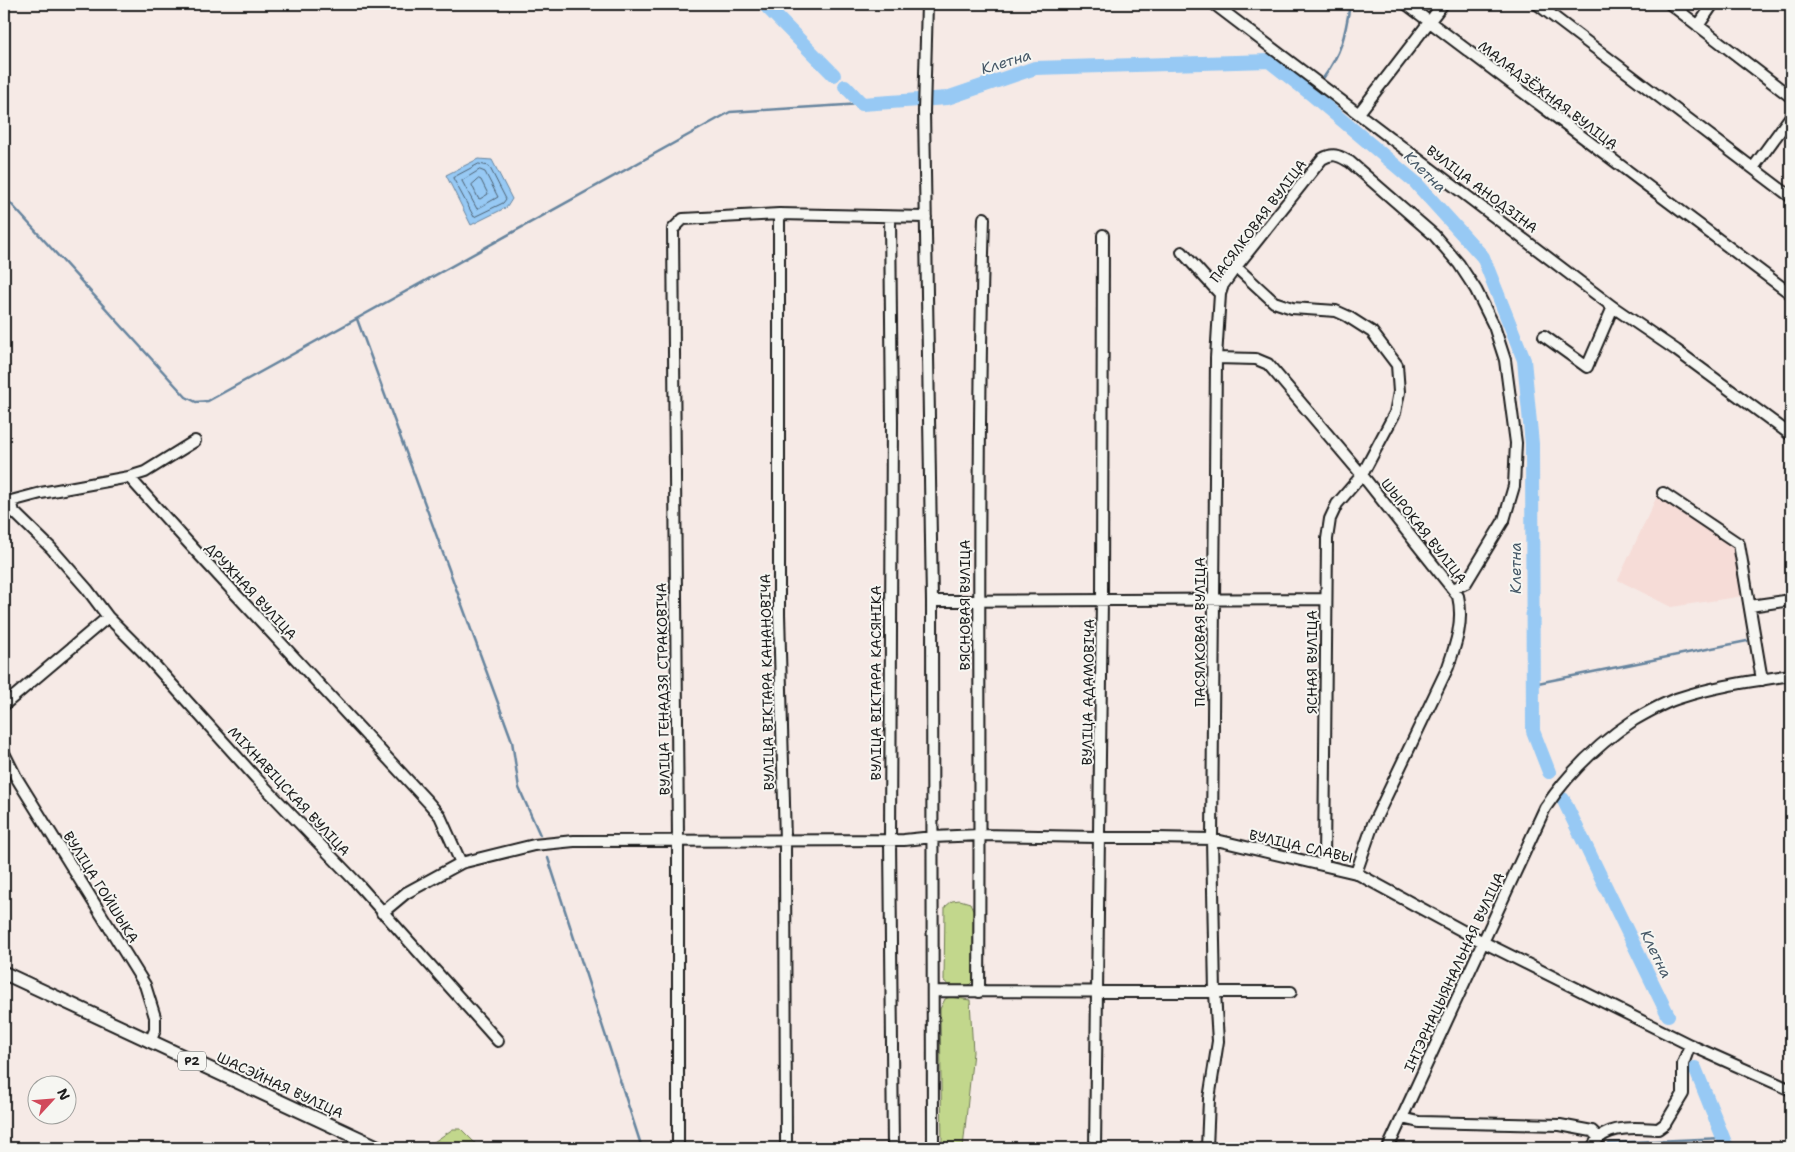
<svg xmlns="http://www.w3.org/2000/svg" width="1795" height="1152" font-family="'Shantell Sans',sans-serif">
<rect width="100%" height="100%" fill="#f6eae6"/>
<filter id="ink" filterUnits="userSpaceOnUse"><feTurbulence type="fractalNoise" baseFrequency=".02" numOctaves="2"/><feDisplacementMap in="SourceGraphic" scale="10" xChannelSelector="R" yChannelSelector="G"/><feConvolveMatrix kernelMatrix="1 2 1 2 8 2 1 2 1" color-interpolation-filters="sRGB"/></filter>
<g filter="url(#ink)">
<path fill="#f6dcd7" d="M1658,494L1735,546L1744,596L1671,607L1618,580Z"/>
<path fill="#c2d78c" stroke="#6f7a54" d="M960,900L970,903L974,912V980L967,987L950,986L944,981L945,907L952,901Z
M950,997L970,1000L973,1052L963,1148H942L940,1009L945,999Z
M453,1129H461L480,1148H425Z"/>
<path fill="#97c9f4" stroke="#66849e" d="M478,159L492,160L512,199L507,207L471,225L446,175Z"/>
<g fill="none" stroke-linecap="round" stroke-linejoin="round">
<path stroke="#4d6172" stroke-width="1" d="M479,164L489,166L506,199L503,203L474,217L453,178Z
M480,170L485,172L498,197L477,209L462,181Z
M479,179L481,180L488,194L480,199L478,198L472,185Z"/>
<path stroke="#66849e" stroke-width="2.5" d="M1322,80C1342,52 1345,36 1350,4
M1311,94L1316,88
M4,196L186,397L196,402L208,401L730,112L862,104
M357,319L512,741L519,788L540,835
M1533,684L1747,641
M548,858L642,1148
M1605,1148L1610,1143L1723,1138"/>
<path stroke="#97c9f4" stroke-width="14" d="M764,4L834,75
M845,86L862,104L947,98L1035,68L1269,61L1311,94L1415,182L1483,257L1524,360L1532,444L1533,731L1549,772
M1563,799L1668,1015
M1695,1068L1726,1145L1729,1148"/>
<defs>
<path id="minor" d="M927,4L924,111L932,601L933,1148
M1214,4L1613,307L1676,350L1791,435
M1406,4L1791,294
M1537,4L1791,197
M1670,4L1791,97
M1698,26L1713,4
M1359,113L1443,4
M1753,168L1791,116
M779,214V614L785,841L786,1148
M890,217L892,422L890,840L893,1148
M1182,252L1220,294
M1236,267L1274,302L1292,308L1336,311L1347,316L1372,332L1397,365L1399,392L1395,413L1362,475L1337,504L1330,519L1327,539L1324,864
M1544,336L1587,367L1613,307
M1216,358L1256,359L1268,364L1362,475L1458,596C1464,621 1456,644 1448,667L1373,824L1356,873
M129,477L145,472L195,441
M1663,493L1739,544L1762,680
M932,601L1325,599
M1750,606L1791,600
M108,617L87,589L51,548L14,512L11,501L41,493L129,477L193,548L428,802L440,816L461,863L406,893L382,913
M4,705L108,617L142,651L256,778L357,883L498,1041
M4,753L16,777L145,985L155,1017V1030L150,1042
M461,863L534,845L574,841L904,840L933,837L980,835L1212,839L1356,873L1483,942L1690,1045L1791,1090
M934,991L1291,992
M979,992C981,734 976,476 984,218
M1402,1118L1419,1122L1560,1125L1592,1131L1599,1138
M678,1148V840L673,229L683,219L779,214L926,217
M1095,1148L1102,599L1103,235
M1207,1148L1209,1099L1218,1041L1215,993L1212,839L1216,358L1220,294L1223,285L1236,267L1322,159C1334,152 1339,156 1350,162L1434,235L1459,264L1476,290L1494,326L1505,360L1516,443L1514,486L1504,520L1466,583L1453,589
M1388,1148L1545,808C1569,772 1598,744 1634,720C1648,712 1663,703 1679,698C1715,686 1754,681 1791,675
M1592,1148C1594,1145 1596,1140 1599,1138C1613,1125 1641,1128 1658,1129L1665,1124L1683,1094V1064L1690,1045"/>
<path id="major" d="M4,973L380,1148"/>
</defs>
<use href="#minor" stroke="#1c1c1c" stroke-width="14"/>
<use href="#major" stroke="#1c1c1c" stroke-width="16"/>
<use href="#minor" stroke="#f6f6f2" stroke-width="10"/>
<use href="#major" stroke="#f6f6f2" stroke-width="12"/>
</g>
</g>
<g text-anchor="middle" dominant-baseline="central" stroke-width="4" stroke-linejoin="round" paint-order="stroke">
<rect fill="#f6f6f2" stroke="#5d5d5c" stroke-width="1" x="178" y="1051.5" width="28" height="19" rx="4"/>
<g font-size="12" font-weight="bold" fill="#1c1c1c">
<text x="192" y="1061">Р2</text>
</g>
<g font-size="14" fill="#1c1c1c" stroke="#f6f6f2">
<text transform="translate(1548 95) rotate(37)">МАЛАДЗЁЖНАЯ ВУЛІЦА</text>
<text transform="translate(1482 189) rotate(37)">ВУЛІЦА АНОДЗІНА</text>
<text transform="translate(1258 221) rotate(-53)">ПАСЯЛКОВАЯ ВУЛІЦА</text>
<text transform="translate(1424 531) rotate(52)">ШЫРОКАЯ ВУЛІЦА</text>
<text transform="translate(251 591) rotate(47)">ДРУЖНАЯ ВУЛІЦА</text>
<text transform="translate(965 605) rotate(-90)">ВЯСНОВАЯ ВУЛІЦА</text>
<text transform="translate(1200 632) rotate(-90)">ПАСЯЛКОВАЯ ВУЛІЦА</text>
<text transform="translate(1312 662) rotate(-90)">ЯСНАЯ ВУЛІЦА</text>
<text transform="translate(767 682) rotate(-91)">ВУЛІЦА ВІКТАРА КАНАНОВІЧА</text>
<text transform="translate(876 683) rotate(-90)">ВУЛІЦА ВІКТАРА КАСЯНІКА</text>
<text transform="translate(663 689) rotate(-91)">ВУЛІЦА ГЕНАДЗЯ СТРАКОВІЧА</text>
<text transform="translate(1088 692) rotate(-89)">ВУЛІЦА АДАМОВІЧА</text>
<text transform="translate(289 791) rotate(47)">МІХНАВІЦСКАЯ ВУЛІЦА</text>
<text transform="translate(1301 846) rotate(13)">ВУЛІЦА СЛАВЫ</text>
<text transform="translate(101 887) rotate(58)">ВУЛІЦА ГОЙШЫКА</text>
<text transform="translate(1454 972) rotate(-65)">ІНТЭРНАЦЫЯНАЛЬНАЯ ВУЛІЦА</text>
<text transform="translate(280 1085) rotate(25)">ШАСЭЙНАЯ ВУЛІЦА</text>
</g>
<g font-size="15" font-style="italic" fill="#475968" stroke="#f6f6f2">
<text transform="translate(1006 62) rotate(-17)">Клетна</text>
<text transform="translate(1425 172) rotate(44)">Клетна</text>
<text transform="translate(1516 568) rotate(-90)">Клетна</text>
<text transform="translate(1656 954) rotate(64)">Клетна</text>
</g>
</g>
<rect width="1795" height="1152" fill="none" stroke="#f6f6f2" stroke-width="20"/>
<rect x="10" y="10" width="1775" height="1132" fill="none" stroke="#1c1c1c" stroke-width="2" filter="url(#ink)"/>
<g transform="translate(52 1100) rotate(64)"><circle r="24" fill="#f6f6f2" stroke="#9f9f9c"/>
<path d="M0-4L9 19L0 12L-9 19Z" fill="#d1495b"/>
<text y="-8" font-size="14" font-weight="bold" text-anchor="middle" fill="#1c1c1c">N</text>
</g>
</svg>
